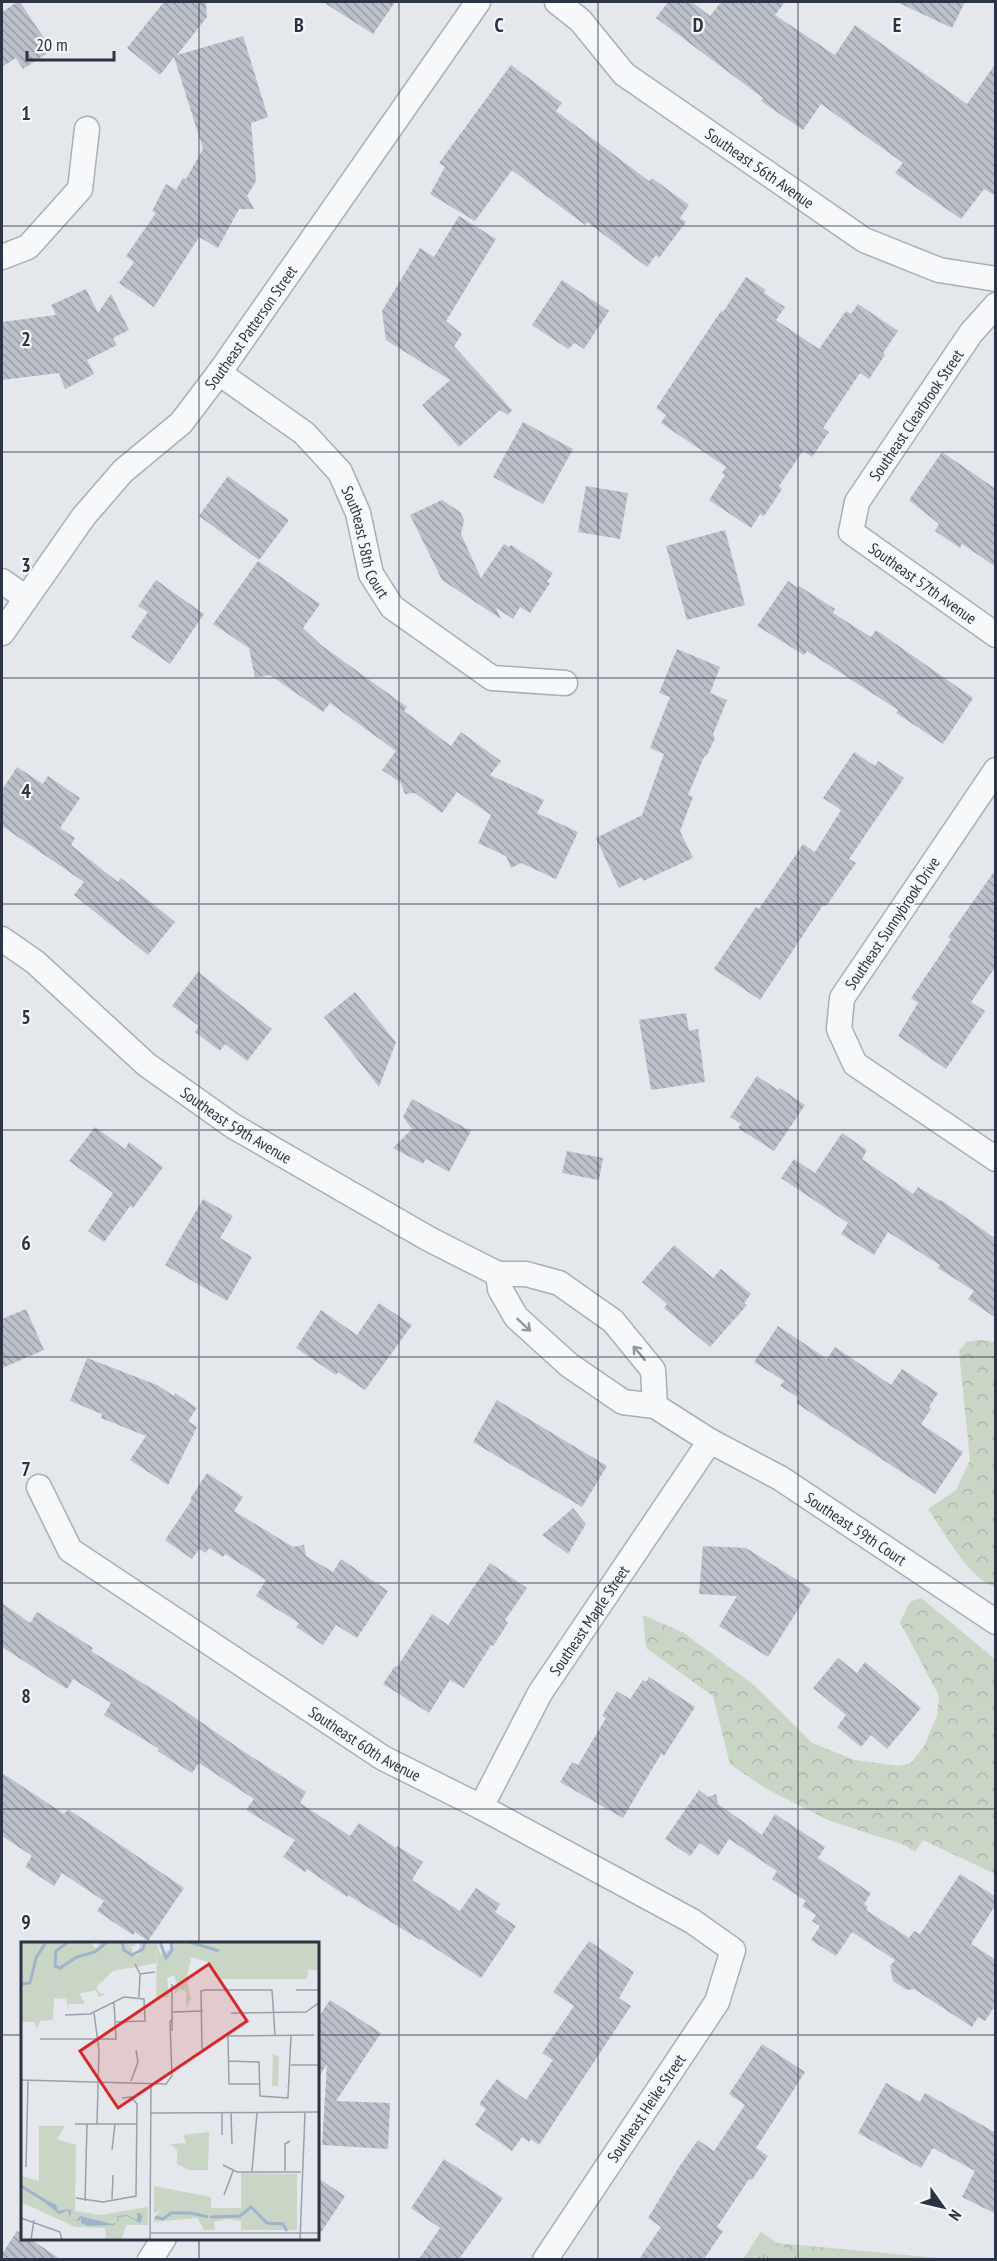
<svg xmlns="http://www.w3.org/2000/svg" width="997" height="2261" font-family="'PT Sans Narrow',sans-serif">
<defs>
<pattern id="forest-crowns" width="20" height="18" patternUnits="userSpaceOnUse" patternTransform="scale(1.5)"><rect width="20" height="18" fill="#c9d6c5"/><path d="M2 6a3 3 0 1 1 6 0M12 15a3 3 0 1 1 6 0" fill="none" stroke="#adb8ab"/></pattern>
<pattern id="park-tufts" width="24" height="20" patternUnits="userSpaceOnUse" patternTransform="scale(1.5)"><rect width="24" height="20" fill="#c9d6c5"/><path d="M3 7l-1-3M5 7V3M7 7l1-3M15 17l-1-3M17 17v-4M19 17l1-3" fill="none" stroke="#adb8ab"/></pattern>
<pattern id="building-back-hatch" width="6" height="6" patternUnits="userSpaceOnUse" patternTransform="scale(1.5)"><rect width="6" height="6" fill="#bbc0ca"/><path d="M-1 5l2 2M0 0l6 6M5-1l2 2" fill="none" stroke="#989da6"/></pattern>
</defs>
<rect width="100%" height="100%" fill="#e4e7ec"/>
<path fill="url(#forest-crowns)" d="M979,1340L995,1342V1587C968,1578 944,1532 928,1509L956,1490L970,1460L959,1351L966,1342Z
M921,1598L995,1659V1874L923,1840L915,1852L905,1845L830,1821L765,1788L730,1764L713,1696L646,1648L643,1615L684,1633L755,1686L812,1743L855,1760L899,1766L911,1763L924,1746L937,1716L939,1696L900,1622L910,1602Z
M761,2232L777,2243L949,2259L743,2260Z"/>
<path fill="url(#park-tufts)" d="M761,2232L802,2259H743Z"/>
<path fill="url(#building-back-hatch)" d="M17,2H20L52,50L23,69L16,58L2,67V12Z
M164,2H206L207,17L177,55L243,36L268,117L251,123L256,181L247,196L254,209H239L218,248L199,237L154,307L119,283L134,262L126,256L156,213L152,211L166,184L176,190L183,178L186,179L203,149L174,57L160,75L127,48Z
M323,2H395L373,34Z
M668,2H692L710,16L721,2H785L775,15L835,55L855,25L967,104L996,63V196L984,189L961,219L895,173L903,163L821,104L803,130L761,101L763,98L656,18Z
M897,2H965L952,28Z
M511,65L562,103L556,111L649,181L652,178L689,205L680,218L686,222L659,258L656,255L647,267L587,222L585,225L512,170L475,221L430,194L445,167L439,163Z
M459,216L496,239L446,321L462,334L454,346L512,410L508,415L500,410L459,447L422,405L450,380L386,340L382,311L420,248L434,257Z
M746,277L766,290L764,293L785,307L776,320L819,349L846,311L851,314L858,304L898,331L883,353L885,355L869,379L860,373L823,428L829,432L812,457L803,451L779,486L782,489L764,516L760,514L751,528L709,500L725,475L722,473L726,467L661,423L666,415L656,408L721,311L723,312Z
M562,280L609,311L584,349L575,343L568,349L532,325Z
M86,289L98,313L111,294L129,330L113,338L117,345L87,360L94,374L65,389L59,373L2,380V322L56,315L51,305Z
M523,422L573,449L543,504L493,477Z
M942,452L996,489V567L962,544L960,548L935,531L939,524L909,500Z
M228,476L289,520L259,560L199,516Z
M586,486L628,493L620,539L578,532Z
M442,500L460,512L464,520L461,534L481,578L504,544L509,547L511,545L553,573L547,582L550,583L530,613L520,607L513,619L496,608L501,619L442,580L410,515Z
M725,530L745,605L687,620L666,546Z
M258,561L320,604L303,628L321,645L407,707L404,711L451,746L461,732L501,761L490,775L544,800L537,813L578,832L556,879L521,863L511,868L506,856L478,843L491,815L457,792L442,813L415,793L405,794L401,783L382,770L396,751L330,703L323,712L270,675L255,678L249,648L213,624Z
M156,580L204,614L170,664L131,637L148,612L138,606Z
M788,581L798,588L799,586L835,609L833,613L871,637L876,630L973,698L943,744L896,713L898,710L807,651L804,655L757,626Z
M677,649L720,667L710,693L727,700L713,734L715,738L707,755L704,757L688,795L693,797L680,831L693,858L643,881L642,877L619,888L596,838L642,815L664,754L650,748L670,697L659,693Z
M854,752L875,766L878,761L904,778L849,859L856,863L826,906L823,905L760,1000L714,969L756,907L759,909L803,844L815,852L841,810L823,798Z
M17,767L43,784L48,776L80,798L60,828L75,838L71,845L118,882L121,878L175,922L148,955L74,895L84,882L2,826V790Z
M996,869V966L971,1002L985,1011L946,1069L898,1036L918,1003L911,998L951,939L948,937Z
M198,972L272,1029L247,1061L225,1044L220,1051L195,1032L199,1026L172,1006Z
M355,992L396,1042L379,1087L324,1017Z
M686,1013L689,1031L698,1029L705,1082L651,1090L639,1020Z
M757,1076L778,1090L780,1088L805,1105L774,1151L738,1128L741,1124L730,1117Z
M412,1099L471,1131L449,1172L426,1159L423,1164L393,1148L412,1129L403,1117Z
M95,1127L125,1149L129,1142L163,1167L133,1208L130,1206L104,1242L88,1231L113,1193L69,1161Z
M842,1133L867,1150L862,1159L913,1194L918,1187L940,1201L941,1200L996,1239V1318L968,1299L974,1291L938,1268L940,1265L888,1232L874,1255L841,1234L848,1223L781,1178L794,1159L815,1173Z
M567,1151L603,1158L599,1180L562,1173Z
M203,1199L233,1216L220,1238L252,1257L227,1301L165,1265Z
M674,1245L713,1278L721,1269L751,1294L744,1303L747,1305L710,1347L664,1308L667,1304L642,1282Z
M379,1303L412,1325L365,1390L338,1372L336,1375L296,1348L321,1310L357,1335Z
M26,1309L44,1350L2,1368V1319Z
M778,1326L827,1359L835,1347L891,1385L902,1369L938,1393L929,1407L931,1409L921,1424L963,1452L935,1494L796,1403L799,1398L780,1386L784,1381L754,1362Z
M87,1358L157,1385L174,1396L175,1393L197,1408L188,1421L197,1427L168,1485L130,1460L146,1436L101,1418L102,1414L70,1401Z
M497,1400L607,1466L582,1507L473,1442Z
M207,1473L243,1497L234,1511L293,1547L304,1545L306,1556L333,1572L341,1559L388,1591L357,1638L336,1625L323,1645L296,1627L299,1623L256,1596L266,1580L225,1554L223,1557L209,1548L206,1553L199,1549L192,1559L165,1540L192,1500L190,1499Z
M573,1508L586,1524L568,1554L542,1535Z
M703,1546L746,1548L811,1589L768,1657L719,1626L737,1596L699,1594Z
M490,1563L527,1588L505,1620L508,1623L493,1646L491,1645L464,1688L450,1680L429,1713L383,1684L395,1666L397,1667L432,1614L448,1625Z
M2,1603L30,1623L37,1612L93,1648L91,1651L165,1697L240,1749L306,1792L300,1803L350,1836L359,1823L396,1848L397,1846L423,1862L412,1880L460,1911L476,1888L500,1904L495,1912L516,1926L481,1978L421,1939L420,1940L348,1895L347,1897L307,1869L305,1872L283,1857L295,1840L246,1810L254,1799L199,1763L192,1773L158,1751L159,1749L104,1715L111,1703L73,1679L67,1689L2,1647Z
M838,1658L857,1673L865,1662L921,1708L887,1749L871,1735L861,1747L837,1727L846,1715L813,1688Z
M649,1677L695,1707L664,1756L661,1754L623,1818L560,1782L572,1762L578,1765L606,1718L602,1716L617,1691L630,1699L643,1680L646,1682Z
M2,1773L64,1814L68,1809L184,1888L148,1941L135,1932L133,1935L97,1911L104,1901L62,1873L54,1886L25,1867L32,1856L2,1836Z
M699,1790L708,1797L716,1794L718,1804L762,1835L775,1814L825,1847L818,1858L871,1893L864,1904L868,1907L866,1910L909,1938L914,1931L920,1934L960,1874L996,1897V1904L971,1944L996,1960V2004L985,2021L978,2017L972,2027L914,1989L907,1990L893,1981L890,1966L895,1960L852,1932L836,1956L811,1940L820,1926L812,1921L816,1915L802,1906L806,1901L772,1879L777,1871L729,1839L718,1856L700,1843L690,1856L665,1839Z
M589,1941L634,1972L619,1998L631,2006L539,2145L531,2139L529,2142L522,2137L512,2151L475,2125L486,2109L479,2104L497,2079L526,2100L553,2060L542,2053L574,2006L553,1992Z
M330,2000L381,2033L336,2101L390,2103L388,2149L322,2145L327,2064L318,2078V2018Z
M762,2044L805,2072L756,2148L768,2156L752,2180L749,2179L717,2227L723,2231L704,2259H639L661,2227L648,2218L679,2167L698,2140L714,2151L745,2105L729,2094Z
M886,2083L920,2102L925,2093L996,2133V2214L962,2197L975,2171L933,2148L921,2168L858,2133Z
M444,2159L503,2198L459,2259H419L440,2228L411,2208Z
M318,2178L345,2196L318,2237Z
M17,2231L22,2234V2238H29L60,2259H2V2254Z"/>
<g fill="none" stroke-linecap="round" stroke-linejoin="round">
<defs>
<g id="street">
<path id="s1" d="M557,2L580,20L624,74L864,240L939,270L996,279"/>
<path d="M2,257L28,247L80,189L87,129"/>
<path id="s2" d="M996,305L971,333L857,502L851,532L996,635"/>
<path id="s3" d="M219,373L304,433L340,472L358,513L371,574L392,607L492,678L565,683"/>
<path d="M2,581L26,598"/>
<path id="s4" d="M2,633L84,516L123,471L181,423L219,373L478,2"/>
<path d="M996,770L842,998L839,1029L855,1064L996,1159"/>
<path id="s5" d="M2,939L35,962L147,1065L233,1126L429,1239L498,1274H526L559,1283L613,1321L653,1370L655,1406"/>
<path id="s6" d="M498,1274L500,1289L516,1317L569,1365L623,1402L655,1406L710,1441L780,1478L996,1622"/>
<path id="s7" d="M39,1487L70,1550L383,1758L481,1807L692,1921L733,1950L717,2002L545,2260"/>
<path id="s8" d="M481,1807L540,1693L710,1441"/>
<path d="M150,2260L164,2238"/>
</g>
</defs>
<use href="#street" stroke="#a9aeb7" stroke-width="27"/>
<use href="#street" stroke="#f7f8fa" stroke-width="24"/>
</g>
<defs><path id="oneway-shaft" d="M-6 0H5M1.5-3L5.5 0L1.5 3" fill="none" stroke-width="1.6" stroke-linecap="round" stroke-linejoin="round" transform="scale(1.5)"/></defs>
<g stroke="#9196a0">
<use href="#oneway-shaft" transform="translate(524 1325) rotate(43)"/>
<use href="#oneway-shaft" transform="translate(639 1353) rotate(-130)"/>
</g>
<path fill="none" stroke="#2b3445" stroke-width="1.5" stroke-opacity="0.55" d="M199,2V1943M399,2V2260M598,2V2260M798,2V2260M2,226H996M2,452H996M2,678H996M2,904H996M2,1130H996M2,1357H996M2,1583H996M2,1809H996M2,2035H22M318,2035H996M199,2238V2260"/>
<g text-anchor="middle" dominant-baseline="central" stroke-width="4.5" stroke-linejoin="round" paint-order="stroke">
<g font-size="16" fill="#2b3445" stroke="#f4f6f9">
<text stroke="none"><textPath href="#s1" startOffset="264">Southeast 56th Avenue</textPath></text>
<text stroke="none"><textPath href="#s4" startOffset="396">Southeast Patterson Street</textPath></text>
<text transform="translate(916 415) rotate(-56)">Southeast Clearbrook Street</text>
<text stroke="none"><textPath href="#s3" startOffset="232">Southeast 58th Court</textPath></text>
<text stroke="none"><textPath href="#s2" startOffset="360">Southeast 57th Avenue</textPath></text>
<text transform="translate(892 923) rotate(-56)">Southeast Sunnybrook Drive</text>
<text stroke="none"><textPath href="#s5" startOffset="300">Southeast 59th Avenue</textPath></text>
<text stroke="none"><textPath href="#s6" startOffset="452">Southeast 59th Court</textPath></text>
<text stroke="none"><textPath href="#s8" startOffset="216">Southeast Maple Street</textPath></text>
<text stroke="none"><textPath href="#s7" startOffset="423">Southeast 60th Avenue</textPath></text>
<text transform="translate(646 2108) rotate(-56)">Southeast Heike Street</text>
</g>
</g>
<g transform="translate(21 1942)">
<rect width="298" height="298" fill="#e4e7ec"/>
<path d="M110,0L116,4H111L112,14L118,13V0H136L135,21L106,27ZM188,190L187,228H168L156,222V208L149,202L165,201L162,193Z" fill="#c9d6c5"/>
<path d="M0,0H70L75,7L79,0H110L109,19L106,26L91,29L81,40L68,32L79,52L85,51L78,55L75,48L58,51L64,62H48L47,66L45,57L33,56L32,78L19,79L16,87L13,80H0ZM136,0L139,12L153,6L151,0H170L195,9L298,0V28H287L286,37H195L187,20L170,15L166,37L170,57L165,67V50L159,47L153,52L156,42L153,33L146,36L148,55L135,57ZM252,112L258,115L257,144H251ZM18,184H44L36,197L55,203L54,269L80,273L127,265V283H105L101,297H85L84,286L54,285L0,260V234L18,239ZM220,231V288V279L206,277L193,280L194,288H183L176,276L133,280V276H208L145,265L133,271V244L190,255V266H220Z" fill="#c9d6c5"/>
<path d="M142,265L207,273L209,276H133Z" fill="#c9d6c5"/>
<path d="M29,0H54L56,24L58,15L82,7L86,0H104L101,5L106,12V26L91,29L75,45L79,52L85,51L78,55L75,48L47,54V36L12,43L18,37L16,20ZM170,0H298V28H287L286,37H195V9ZM220,231L276,232V288H220ZM0,248L17,255V267L0,260Z" fill="#c9d6c5"/>
<path d="M28,259L35,263L37,269L47,267L50,268L49,277L56,278L59,274L91,282L97,280L96,275L97,274L106,273L116,278V271H124L118,272L122,274L119,281L106,274L97,275L98,279L92,283L67,284L60,281V276L58,279L49,277L47,268L38,272L24,261Z" fill="#9fb4cc"/>
<path fill="none" stroke="#9fb4cc" stroke-width="3" d="M47,0L35,9L34,24L39,26L56,15L74,10L86,0M101,0L103,8L111,13L122,7L124,0M139,0L145,16L151,8L150,0M169,0L198,9M0,42L9,41L15,16L25,0M0,244L26,260M134,275L142,277L150,271H170L187,275M189,275L219,274L230,265L246,281L262,282L266,289"/>
<path fill="none" stroke="#9a9fa9" stroke-width="1.5" d="M114,22L119,32L134,30M151,42V89M275,48H299M118,55L119,33M152,70L182,69M73,71L78,108L76,182M210,71L285,70L299,60M44,73L69,72L103,55L123,57L124,79L95,80M19,97H95L93,60M181,107L180,49L184,48H251L254,93M208,119L238,120L239,154L267,156L270,93M270,123H299M0,138L145,142L151,134L149,80L152,75M110,139L117,120L115,108M238,142H208L207,94L293,93M130,171L299,170M210,171L211,202M54,182H116M201,193V171M91,208L94,182M202,223L216,230H280M5,225L7,138M231,229L236,171M264,229V202L269,199M299,248V267M203,253L212,229M55,256L82,260L115,254L116,162L110,155L101,156M91,257L92,233M64,259L66,182M0,276L39,290L41,298M129,291H299M10,298L13,278M129,298L130,142M279,298L284,171"/>
<path fill="#d62828" fill-opacity="0.15" stroke="#d62828" stroke-width="3" d="M188,22L226,79L97,166L59,109Z"/>
<rect width="298" height="298" fill="none" stroke="#2b3445" stroke-width="3"/>
</g>
<g font-size="20" text-anchor="middle" font-weight="bold" fill="#2b3445" stroke="#f4f6f9" stroke-width="4.5" stroke-linejoin="round" paint-order="stroke">
<text x="299" y="32">B</text>
<text x="499" y="32">C</text>
<text x="698" y="32">D</text>
<text x="897" y="32">E</text>
<text x="26" y="120">1</text>
<text x="26" y="346">2</text>
<text x="26" y="572">3</text>
<text x="26" y="798">4</text>
<text x="26" y="1024">5</text>
<text x="26" y="1250">6</text>
<text x="26" y="1476">7</text>
<text x="26" y="1703">8</text>
<text x="26" y="1929">9</text>
</g>
<rect width="997" height="2261" fill="none" stroke="#2b3445" stroke-width="6"/>
<g transform="translate(943 2207) rotate(124)" stroke="#f4f6f9" stroke-width="4.5" paint-order="stroke">
<path d="M0-4.5L10 22L0 15L-10 22Z" fill="#2b3445"/>
<text y="-9" font-size="16" font-weight="bold" text-anchor="middle" fill="#2b3445">N</text>
</g>
<path d="M27 51v9h87v-9" fill="none" stroke="#2b3445" stroke-width="3"/>
<text x="36" y="51" font-size="18" fill="#2b3445" stroke="#f4f6f9" stroke-width="4.5" paint-order="stroke">20 m</text>
</svg>
